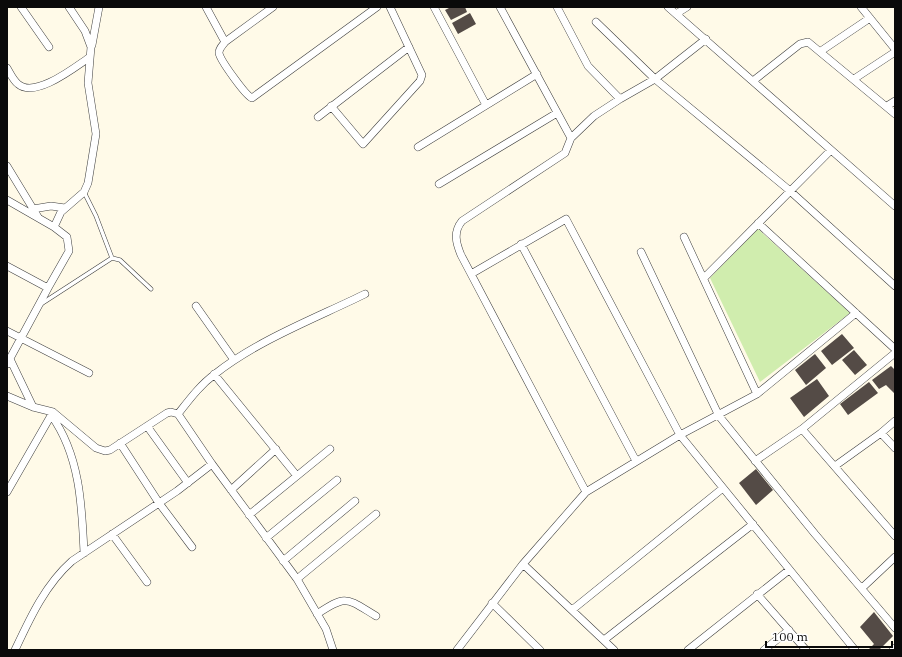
<svg xmlns="http://www.w3.org/2000/svg" width="902" height="657" font-family="'IBM Plex Serif',serif">
<rect width="100%" height="100%" fill="#fffae8"/>
<path fill="#d0edae" d="M758,229L850,313L760,382L710,278Z"/>
<path fill="#544b46" d="M451,7H465L467,12L451,20L445,10Z
M470,13L476,24L458,34L452,23Z
M842,334L854,348L832,365L821,351Z
M854,350L867,365L855,375L842,360Z
M815,354L826,368L806,385L795,370Z
M891,366L895,370V394L886,385L879,389L872,380Z
M817,379L829,396L804,417L790,398Z
M869,382L878,393L848,415L840,404Z
M756,469L773,490L756,505L739,483Z
M874,612L893,636L879,650H868L874,644L860,627Z"/>
<g fill="none" stroke-linecap="round" stroke-linejoin="round">
<defs>
<path id="service" d="M84,192L96,216L112,258
M41,304L112,258L120,260L151,289"/>
<path id="minor" d="M21,7L49,47
M206,7L225,42
M273,7L225,42C223,45 219,48 219,53C220,60 246,96 252,98L377,7
M434,7L486,105
M500,7L571,138
M557,7L588,66L620,99
M668,7L895,206
M861,7L895,49
M676,14L687,7
M596,22L655,79L789,190L895,286
M92,45L99,7
M821,51L870,18
M7,68C10,73 13,80 18,84C35,99 75,67 90,57
M854,79L895,52
M753,81L800,44L808,42L895,114
M331,106L363,144L420,81L422,75L390,7
M887,106L895,101
M318,117L409,47
M418,147L537,74
M7,166L38,217
M439,184L557,113
M7,200L54,227L67,237L69,251L48,288L7,266
M33,209L51,206L65,208
M758,223L895,349
M54,227L61,212L84,192L88,183L96,134L88,83L91,47L85,31L69,7
M684,237L757,394
M521,244L636,461
M641,252L719,416L815,534L895,628
M471,274L566,219L680,435L855,650
M704,278L831,150
M196,306L234,360
M7,331L89,373
M10,359L33,407
M7,364L48,288
M214,374L297,476
M7,396L33,407L53,412L96,448L105,451L110,450L167,413L171,412L178,414L212,464L297,579L326,629L333,650
M178,414C189,400 200,385 215,374C258,340 316,318 365,294
M51,415C80,455 82,506 84,553
M147,426L188,483
M802,429L895,536
M881,433L895,448
M120,443L159,503L192,547
M755,461L802,429L895,353
M835,466L881,433L895,421
M231,490L276,449
M7,492L53,412
M586,492L461,255C456,243 453,232 462,221L565,153L571,138L594,116L620,99L655,79L706,39
M249,515L330,449
M112,534L147,582
M266,538L337,480
M283,561L355,501
M523,564L614,650
M297,579L376,514
M862,588L895,557
M757,594L806,650
M492,603L540,650
M572,610L723,488
M317,614C347,594 346,598 376,616
M604,640L753,524
M15,650C30,618 45,585 72,561L177,491L212,464
M457,650L523,564L586,492L680,435L757,394L856,313
M688,650L789,570
M764,650L789,630
M893,650L895,648"/>
</defs>
<use href="#service" stroke="#3d3d3d" stroke-width="4.5"/>
<use href="#minor" stroke="#3d3d3d" stroke-width="8"/>
<use href="#service" stroke="#fff" stroke-width="3.5"/>
<use href="#minor" stroke="#fff" stroke-width="7"/>
</g>
<rect width="902" height="657" fill="none" stroke="#0a0a0a" stroke-width="16"/>
<path d="M766 641v6h126v-6" fill="none" stroke="#0a0a0a" stroke-width="2"/>
<text x="772" y="641" font-size="12" fill="#0a0a0a" stroke="#ffffff" stroke-width="3" paint-order="stroke">100 m</text>
</svg>
